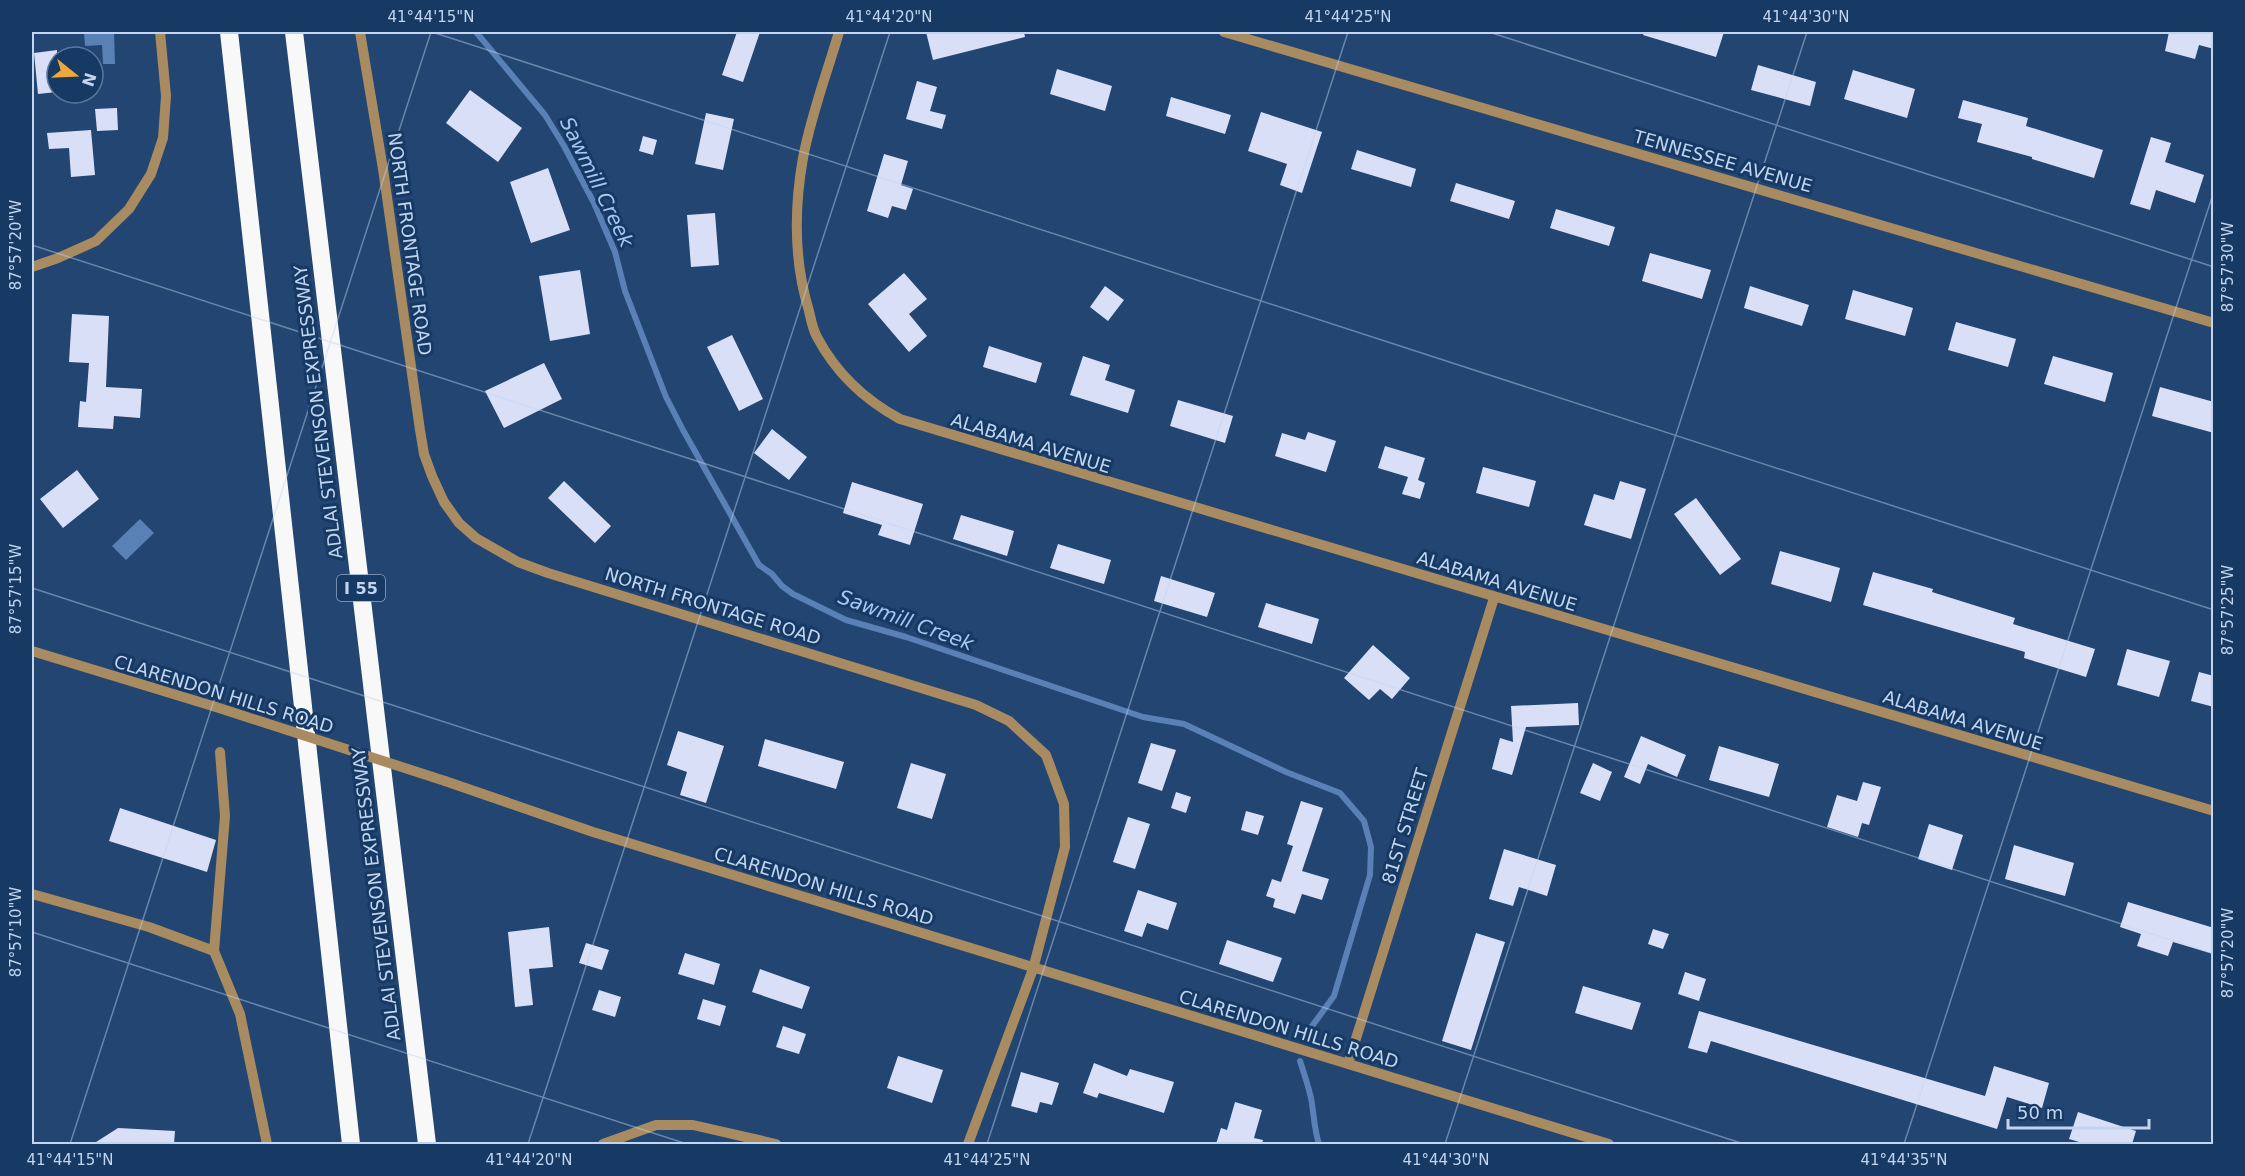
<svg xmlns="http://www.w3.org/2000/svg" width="2245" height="1176" font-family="'DejaVu Sans',sans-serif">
<rect width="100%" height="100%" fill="#224571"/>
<path fill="#5981b5" d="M84,32H114L115,64H103L102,45L85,46Z
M140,519L154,533L126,560L112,546Z"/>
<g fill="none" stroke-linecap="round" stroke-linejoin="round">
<path stroke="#5981b5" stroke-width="6" d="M476,32L545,115L564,146L594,203L615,252L625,291L666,397L683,430L759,565L772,574L782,586L793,594L846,620L906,637L1143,717L1184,724L1286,772L1340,793L1364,821L1371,847L1370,875L1334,996L1307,1033
M1300,1061C1304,1073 1308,1085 1311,1098C1314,1114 1314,1129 1319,1144"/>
</g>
<path fill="#dadff8" d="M737,32H760L743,82L722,75Z
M926,32H1024L1025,37L933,60Z
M1644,32H1724L1716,57L1643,35Z
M2169,32H2214V49L2199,45L2195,59L2165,51Z
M57,50V92L38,94L34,53Z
M1758,65L1816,82L1810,106L1751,90Z
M1057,69L1112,86L1105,111L1050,94Z
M1853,70L1915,89L1907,118L1844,99Z
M917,81L937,87L930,111L946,115L942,129L906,119Z
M470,90L522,128L498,162L446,123Z
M1171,97L1231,115L1225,134L1166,116Z
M1963,100L2028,118L2026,126L2103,150L2094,178L2032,159V157L1977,142L1982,124L1958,118Z
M117,108L118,130L97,131L95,109Z
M1261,112L1322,132L1302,193L1280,185L1287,164L1248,151Z
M706,113L734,119L723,170L695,164Z
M91,130L95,175L71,177L69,148L49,149L47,133Z
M643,136L657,140L653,155L639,151Z
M2151,137L2171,143L2165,162L2204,175L2195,203L2156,190L2150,210L2130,204Z
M1357,150L1416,169L1411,187L1351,169Z
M884,154L908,161L901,185L913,189L906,210L892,206L888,218L867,211Z
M548,168L570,230L531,243L510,182Z
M1456,183L1515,201L1509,219L1450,201Z
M1556,209L1615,227L1609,246L1550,228Z
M715,213L719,265L691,267L687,215Z
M1650,253L1711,270L1702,299L1642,281Z
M580,270L590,334L550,341L539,276Z
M904,273L927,299L909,314L927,336L909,352L868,304Z
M1105,286L1124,300L1108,321L1090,307Z
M1750,286L1809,305L1802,326L1744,308Z
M1853,290L1913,308L1905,336L1845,319Z
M72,314L109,316L106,387L142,389L140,418L114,416L113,429L78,427L80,401L86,402L89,363L69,362Z
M1956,322L2016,339L2008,367L1948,350Z
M732,335L763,399L739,411L707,347Z
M989,346L1042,363L1036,383L983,367Z
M1083,356L1110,365L1105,380L1135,390L1128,413L1070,395Z
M2053,356L2113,373L2105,402L2044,384Z
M544,363L562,399L504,428L485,391Z
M2160,387L2214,402V433L2152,416Z
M1178,400L1233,416L1225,443L1170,426Z
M772,429L807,457L789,480L754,453Z
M1308,432L1336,441L1326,472L1275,456L1282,433L1305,440Z
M1385,446L1425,458L1418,480L1425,483L1420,499L1402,494L1408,477L1378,468Z
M1483,467L1536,481L1529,507L1476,493Z
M77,470L99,499L63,528L40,499Z
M564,481L611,526L595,543L548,498Z
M1620,481L1646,489L1631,539L1584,525L1594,494L1614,500Z
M852,482L923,504L910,545L878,535L882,525L843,513Z
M1696,498L1741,559L1720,575L1674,514Z
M961,515L1014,531L1007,556L953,539Z
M1058,544L1111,560L1104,584L1050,568Z
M1780,551L1840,568L1831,602L1771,584Z
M1873,572L1933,589L1932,592L2015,618L2013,624L2095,649L2086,677L2024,658L2025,652L1863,605Z
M1161,576L1215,593L1207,617L1154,601Z
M1266,603L1319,619L1312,644L1258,627Z
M1373,645L1410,678L1392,699L1380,689L1369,700L1344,678Z
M2127,649L2170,661L2159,697L2117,685Z
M2199,672L2214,676V707L2191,701Z
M1578,703L1579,725L1526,727L1512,775L1492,769L1500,738L1513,742L1511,706Z
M678,731L724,746L706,803L680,795L687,772L667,765Z
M1641,736L1686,755L1677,777L1648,764L1640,784L1624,777Z
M765,739L844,762L836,789L758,766Z
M1151,743L1176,750L1162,791L1138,783Z
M1719,746L1779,764L1769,797L1709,780Z
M911,763L946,774L932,819L897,808Z
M1593,763L1612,772L1600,801L1580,793Z
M1863,782L1881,787L1869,825L1862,823L1858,837L1827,827L1837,795L1857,801Z
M1176,792L1191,797L1186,813L1171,808Z
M1301,801L1323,808L1302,871L1329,879L1322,900L1302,894L1295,914L1273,907L1275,899L1266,896L1272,879L1281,882L1293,846L1287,844Z
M120,808L216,840L207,872L109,841Z
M1246,811L1264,816L1258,835L1241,830Z
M1128,817L1150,824L1135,869L1113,862Z
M1929,824L1963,835L1952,870L1918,859Z
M2014,845L2074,863L2065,896L2005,879Z
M1504,849L1556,865L1547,896L1519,887L1513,906L1489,899Z
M1138,890L1177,903L1168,930L1147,923L1142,937L1124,931Z
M2128,902L2214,928V954L2173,942L2168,956L2137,946L2141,934L2120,927Z
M549,927L553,967L529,969L533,1005L515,1007L508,932Z
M1653,929L1669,934L1663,949L1648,944Z
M1476,933L1505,942L1471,1050L1442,1041Z
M1227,940L1282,958L1273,982L1219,964Z
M586,943L609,950L602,970L579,963Z
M685,953L720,964L714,985L678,974Z
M760,969L810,987L802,1009L752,992Z
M1685,972L1706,979L1699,1001L1678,994Z
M1583,986L1641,1003L1632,1030L1575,1013Z
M599,990L621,997L615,1017L592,1010Z
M703,999L726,1006L720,1026L697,1019Z
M1699,1011L1985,1096L1994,1066L2049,1083L2042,1108L2007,1097L1997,1129L1711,1041L1707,1053L1688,1048Z
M783,1026L806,1034L799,1054L776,1047Z
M898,1056L943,1070L932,1103L887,1088Z
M1094,1063L1127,1076L1130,1069L1174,1082L1164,1113L1099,1093L1097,1098L1083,1093Z
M1021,1072L1059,1083L1052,1105L1040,1102L1037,1113L1011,1106Z
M1235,1102L1262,1110L1254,1138L1263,1140L1262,1144H1216L1221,1128L1227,1130Z
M2078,1112L2136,1131L2132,1144H2086L2069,1139Z
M118,1128L175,1131L174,1144H93Z"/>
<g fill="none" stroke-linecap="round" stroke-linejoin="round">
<path stroke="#a98b61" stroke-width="10" d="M360,32L383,169L420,430L424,454L432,476L444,502L459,523L476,538L518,562L548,573L976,705L1009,721L1046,755L1064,804L1065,847L1033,969L968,1144
M839,32C827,73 811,115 803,158C794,209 794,262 809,311C811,320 813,330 817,337C836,373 865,400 900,419L2214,811
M1224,32L2214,323
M32,267L58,258L96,241L129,209L151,174L163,138L166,96L160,32
M32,651L216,707
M445,781L593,832L1609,1144
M32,894L149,927L214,951L240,1014L267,1144
M214,951L225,816L220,752
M1348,1064L1494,598
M603,1144L656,1125H693L776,1144"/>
<path stroke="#f8f8f8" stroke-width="18" d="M229,32L351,1144
M294,32L427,1144"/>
<path stroke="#a98b61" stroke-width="10" d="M216,707L445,781"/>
</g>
<path fill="none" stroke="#c1d5f0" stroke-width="1.5" stroke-opacity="0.45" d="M432,32L2214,610M1489,32L2214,267M32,245L2214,954M32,588L1744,1144M32,932L687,1144M70,1144L431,32M528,1144L890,32M987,1144L1348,32M1445,1144L1807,32M1904,1144L2214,191"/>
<g text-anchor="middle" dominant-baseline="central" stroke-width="6" stroke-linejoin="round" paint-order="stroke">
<rect fill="#173a65" stroke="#8ea6c6" stroke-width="1.5" x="337" y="575" width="48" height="26" rx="4.5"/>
<g font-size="16" font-weight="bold" fill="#c1d5f0">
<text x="361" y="588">I 55</text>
</g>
<g font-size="18" fill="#c1d5f0" stroke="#173a65">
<text transform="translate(1723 161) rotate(16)">TENNESSEE AVENUE</text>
<text transform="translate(410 244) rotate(82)">NORTH FRONTAGE ROAD</text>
<text transform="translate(318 412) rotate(-97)">ADLAI STEVENSON EXPRESSWAY</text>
<text transform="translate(1031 443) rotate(17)">ALABAMA AVENUE</text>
<text transform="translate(1497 581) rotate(17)">ALABAMA AVENUE</text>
<text transform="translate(713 606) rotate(17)">NORTH FRONTAGE ROAD</text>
<text transform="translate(224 694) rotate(17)">CLARENDON HILLS ROAD</text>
<text transform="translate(1963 720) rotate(17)">ALABAMA AVENUE</text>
<text transform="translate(1405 826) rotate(-73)">81ST STREET</text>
<text transform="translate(824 886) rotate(17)">CLARENDON HILLS ROAD</text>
<text transform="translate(376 894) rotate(-97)">ADLAI STEVENSON EXPRESSWAY</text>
<text transform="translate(1289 1029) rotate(17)">CLARENDON HILLS ROAD</text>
</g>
<g font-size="20" font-style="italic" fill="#a5c7f3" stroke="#173a65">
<text transform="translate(597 182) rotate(64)">Sawmill Creek</text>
<text transform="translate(906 620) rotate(20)">Sawmill Creek</text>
</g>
</g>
<rect width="2245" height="1176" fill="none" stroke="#173a65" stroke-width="66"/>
<g transform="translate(75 75) rotate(108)"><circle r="28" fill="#173a65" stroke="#5b789d" stroke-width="1.5"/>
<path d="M0-4.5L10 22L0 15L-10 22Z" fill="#eca93a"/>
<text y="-9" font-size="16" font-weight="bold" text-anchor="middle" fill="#c1d5f0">N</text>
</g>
<path d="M2008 1119v9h141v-9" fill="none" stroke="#c1d5f0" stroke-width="3"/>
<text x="2017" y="1119" font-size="18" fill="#c1d5f0" stroke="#173a65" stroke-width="4.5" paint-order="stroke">50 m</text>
<rect x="33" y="33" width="2179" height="1110" fill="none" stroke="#c1d5f0" stroke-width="2"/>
<g font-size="15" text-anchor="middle" fill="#c1d5f0">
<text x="431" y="22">41°44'15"N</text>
<text x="889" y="22">41°44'20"N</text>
<text x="1348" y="22">41°44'25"N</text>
<text x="1806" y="22">41°44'30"N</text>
<text transform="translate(16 245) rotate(-90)" y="5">87°57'20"W</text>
<text transform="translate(2228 267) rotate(-90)" y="5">87°57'30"W</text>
<text transform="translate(16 589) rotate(-90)" y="5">87°57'15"W</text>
<text transform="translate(2228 610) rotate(-90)" y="5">87°57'25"W</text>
<text transform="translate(16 932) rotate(-90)" y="5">87°57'10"W</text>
<text transform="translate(2228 953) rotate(-90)" y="5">87°57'20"W</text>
<text x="70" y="1165">41°44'15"N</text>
<text x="529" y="1165">41°44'20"N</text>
<text x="987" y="1165">41°44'25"N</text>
<text x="1446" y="1165">41°44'30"N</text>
<text x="1904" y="1165">41°44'35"N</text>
</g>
</svg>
